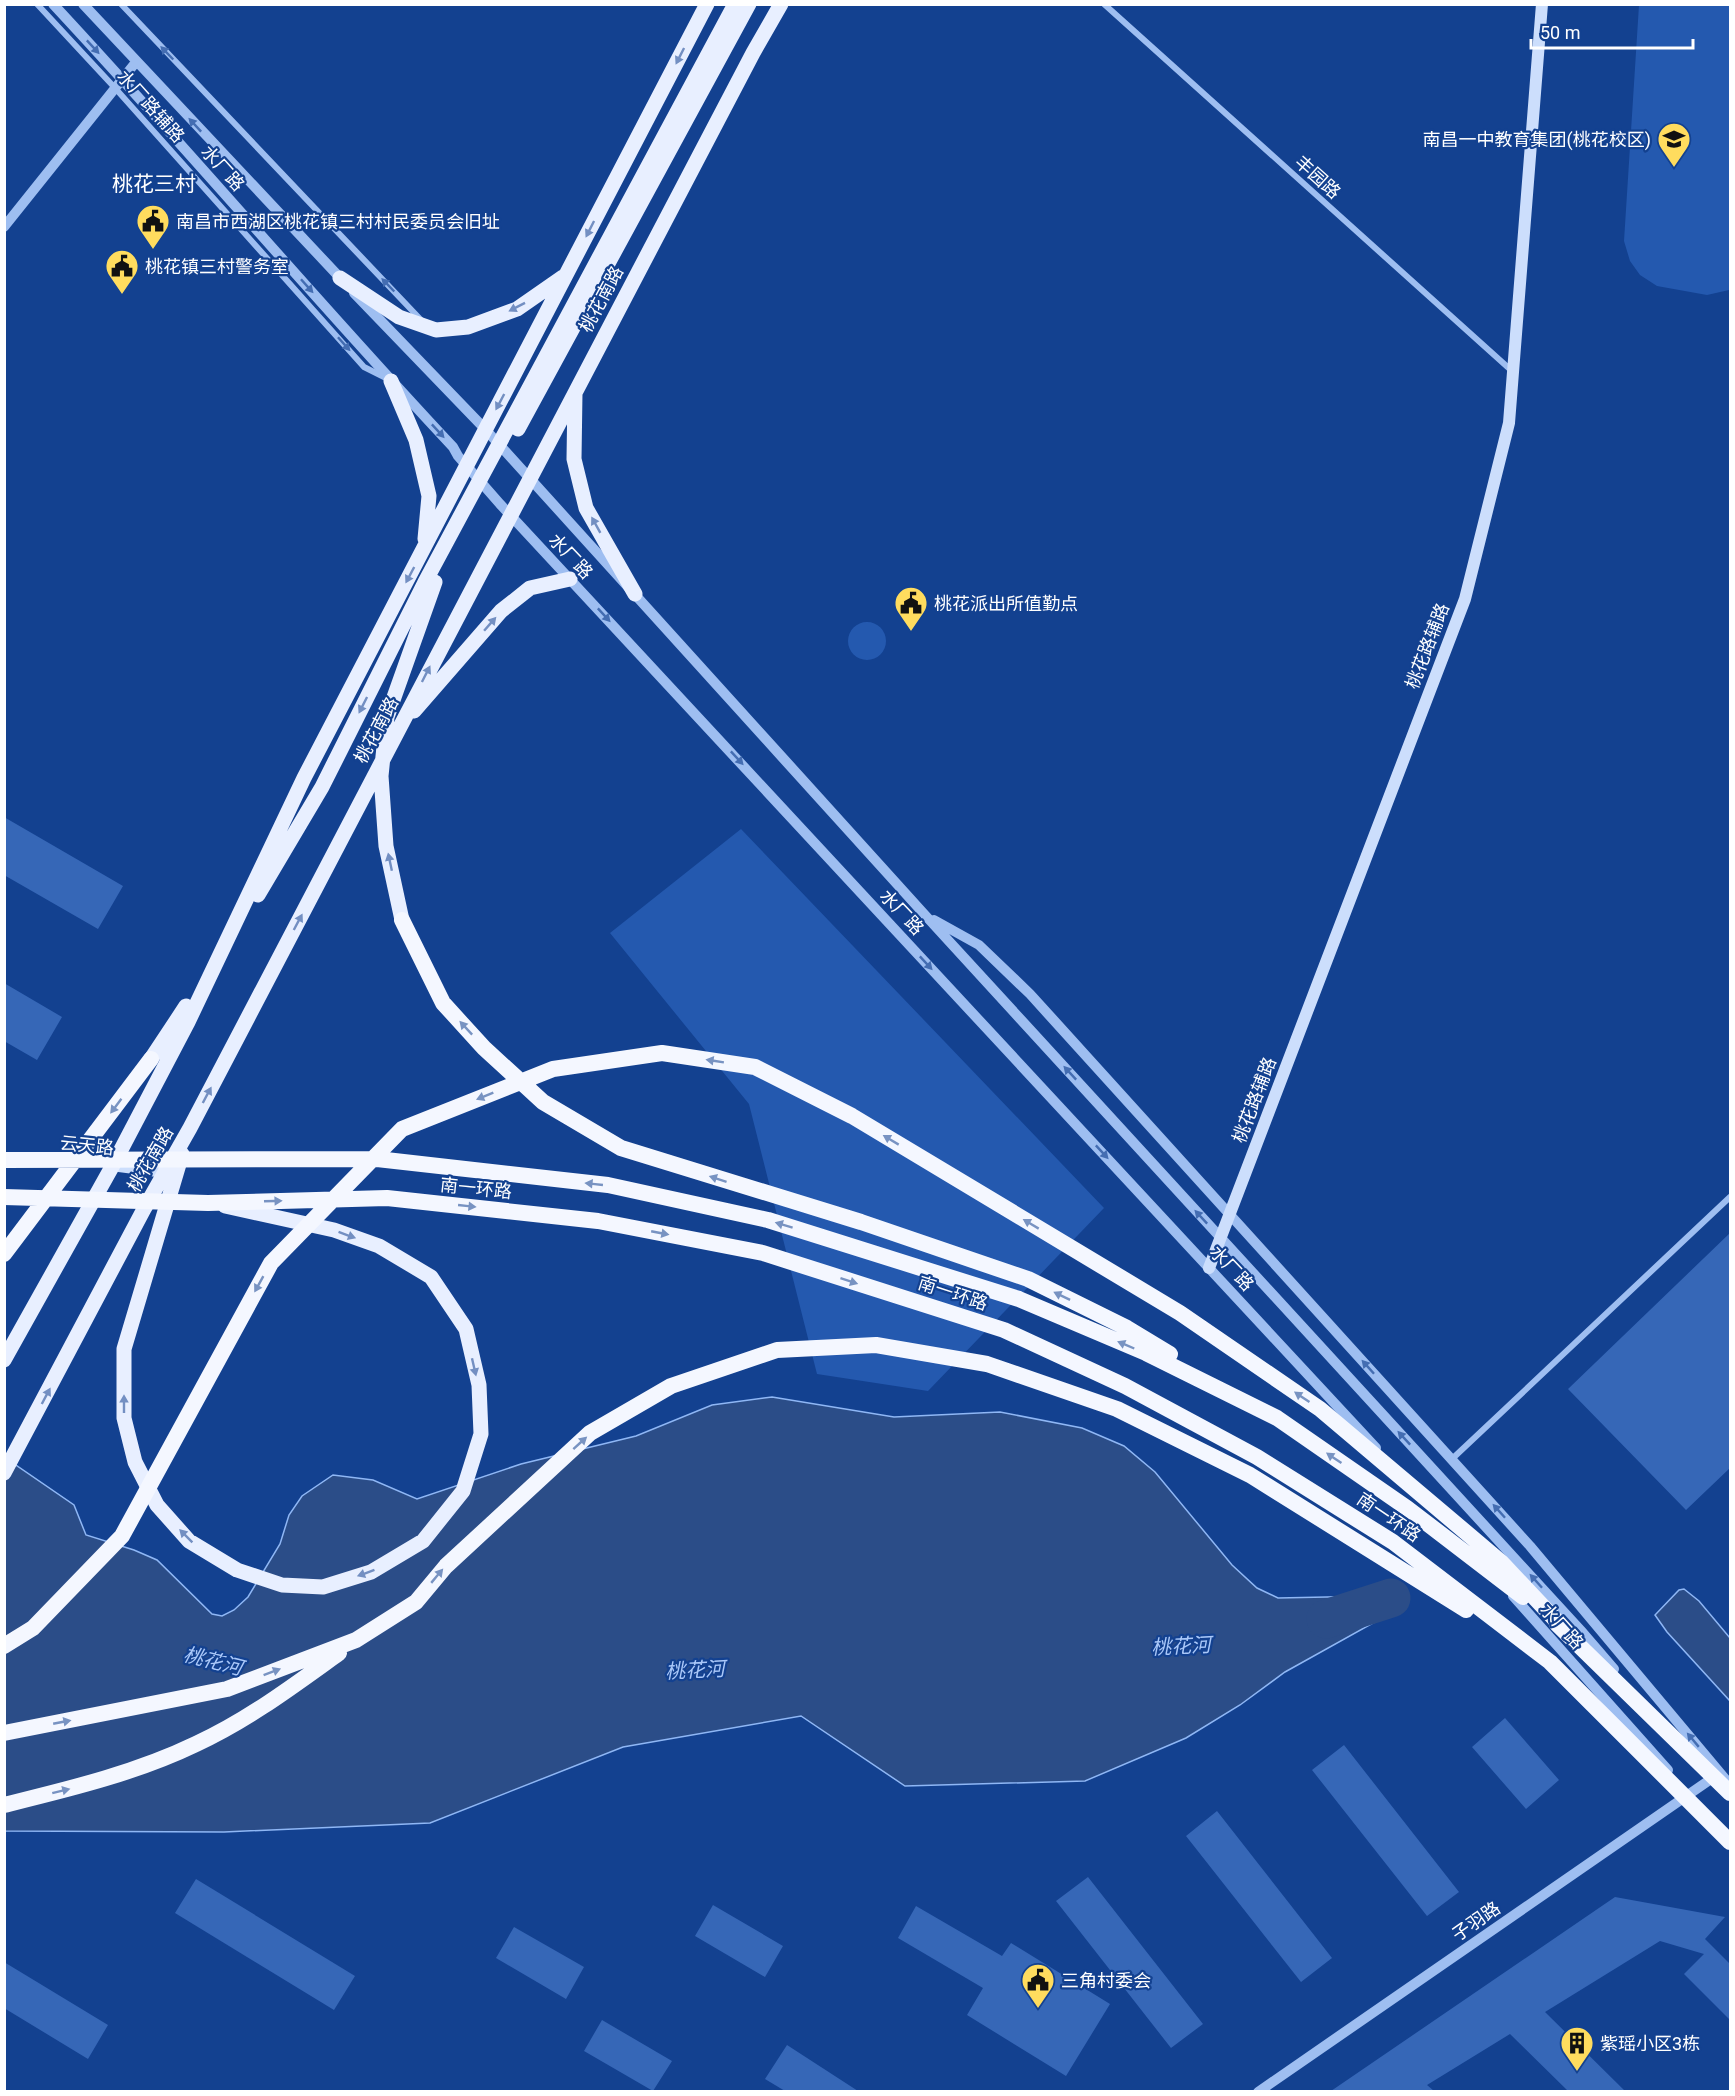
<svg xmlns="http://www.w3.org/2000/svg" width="1735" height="2096" font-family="Roboto,'Noto Sans SC',sans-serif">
<rect width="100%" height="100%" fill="#134190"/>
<path fill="#2459af" d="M1639,5H1730V287L1729,290L1707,295L1657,286L1640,275L1630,261L1624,241Z
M848 641a19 19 0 1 1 38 0a19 19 0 1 1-38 0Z
M741,829L1104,1208L928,1391L817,1374L749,1104L610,933Z"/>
<path fill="#2b4d88" stroke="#8fb7f5" stroke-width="1.5" d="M772,1397L894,1417L1000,1412L1082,1428L1124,1446L1155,1472L1232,1565L1257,1588L1278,1598L1375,1596L1384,1617L1285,1672L1240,1705L1186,1738L1085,1781L905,1786L801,1716L623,1747L430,1823L224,1832L5,1831L4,1457L74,1505L86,1535L134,1550L157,1560L212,1614L222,1616L234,1610L248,1597L280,1544L289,1515L302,1496L333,1475L373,1480L417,1499L521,1464L636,1436L712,1405Z
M1684,1589L1699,1601L1730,1638V1701L1667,1632L1655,1615L1679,1590Z"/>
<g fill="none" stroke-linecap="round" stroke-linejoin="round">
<path stroke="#2b4d88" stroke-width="39" d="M1326,1619L1391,1598"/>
</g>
<path fill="#3667b7" d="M4,817L123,886L98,929L4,875Z
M4,983L62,1017L37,1060L4,1041Z
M1731,1232V1467L1686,1510L1568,1389Z
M1505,1718L1559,1780L1526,1809L1472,1747Z
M1344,1745L1459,1892L1427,1916L1312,1770Z
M1217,1811L1332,1958L1301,1982L1186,1836Z
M1088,1877L1203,2024L1171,2048L1056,1901Z
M196,1879L355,1976L334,2010L175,1913Z
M1615,1897L1725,1917L1705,1939L1731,1965V2021L1684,1974L1704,1954L1660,1941L1545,2012L1625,2091H1568L1510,2034L1427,2085L1434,2091H1331Z
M713,1905L783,1946L765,1977L695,1936Z
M916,1906L1002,1956L1011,1943L1110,2004L1066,2076L967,2015L983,1988L898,1938Z
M514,1927L584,1967L566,1999L496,1958Z
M4,1962L108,2025L88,2059L4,2008Z
M602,2020L672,2061L653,2091L584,2051Z
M787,2045L858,2091H785L765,2079Z"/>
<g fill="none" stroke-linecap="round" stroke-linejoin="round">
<path stroke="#9ebef1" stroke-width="6" d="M37,4L115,88L364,367L386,378
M121,4L422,321
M1104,4L1512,371
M1452,1459L1730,1197"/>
<path stroke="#9ebef1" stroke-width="10" d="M53,4C189,150 317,302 453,447L458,456L500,504L1376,1448
M83,4L344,282
M4,227L136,62
M354,293L486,430L925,915L1583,1633L1614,1669
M934,920L979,945L1030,994L1530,1546L1726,1780
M1513,1596L1668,1770
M1258,2092L1714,1777"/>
<path stroke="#ccdefc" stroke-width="12" d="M119,1166L165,1172
M1209,1268L1465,599L1509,423L1542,4"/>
<path stroke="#e8efff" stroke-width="15" d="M340,278L399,317L436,330L468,327L517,309L563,277
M391,381L416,440L429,496L425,539
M575,393L574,459L586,508L635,594
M518,429L749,4
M414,711L501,611L530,588L570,579
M258,895L322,787L425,582L735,4
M402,920L386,846L381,776L387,717L435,582
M151,1059L186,1006
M182,1154L124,1349V1418L135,1462L157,1505L189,1541L237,1570L282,1585L323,1587L371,1572L423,1541L463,1491L481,1434L479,1385L466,1329L431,1277L379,1246L334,1230L225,1206
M4,1360L113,1165L188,1022L304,778L707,4
M4,1473L144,1209L190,1128L753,53L781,4"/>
<path stroke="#f4f7ff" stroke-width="16" d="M402,920L443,1003L484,1048L543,1102L621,1148L861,1222L1028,1279L1127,1328L1170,1354
M4,1160L377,1159L608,1185L768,1220L1019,1299L1146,1353L1277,1418L1407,1508L1523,1597
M4,1197L208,1203L387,1198L598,1221L763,1253L1004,1330L1125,1386L1257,1457L1393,1542L1550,1662L1730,1842
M4,1254L151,1059
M1557,1624L1730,1793
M4,1646L33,1628L122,1536L271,1263L402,1129L553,1069L662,1053L755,1067L852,1116L1180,1313L1320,1409L1501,1562L1565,1630
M4,1733L227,1689L356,1640L416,1602L446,1566L590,1433L671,1386L777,1350L876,1345L987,1364L1117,1409L1250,1475L1466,1610
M4,1805C69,1789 136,1773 196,1744C248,1720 293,1686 339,1653"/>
</g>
<defs><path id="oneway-solid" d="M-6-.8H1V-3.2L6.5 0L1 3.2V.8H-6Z" transform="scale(1.5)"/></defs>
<g fill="#446db2">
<use href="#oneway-solid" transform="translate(93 47) rotate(47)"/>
<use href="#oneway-solid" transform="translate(167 53) rotate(-134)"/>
<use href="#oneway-solid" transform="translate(195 125) rotate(-133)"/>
<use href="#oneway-solid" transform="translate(388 285) rotate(-134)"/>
<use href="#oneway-solid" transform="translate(307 286) rotate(48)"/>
<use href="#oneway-solid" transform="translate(344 344) rotate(48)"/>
<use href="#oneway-solid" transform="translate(438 431) rotate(47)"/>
<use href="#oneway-solid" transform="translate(604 615) rotate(47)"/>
<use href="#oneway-solid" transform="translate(737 758) rotate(47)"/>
<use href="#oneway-solid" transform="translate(926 963) rotate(47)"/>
<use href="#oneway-solid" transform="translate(1070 1073) rotate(-133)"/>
<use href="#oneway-solid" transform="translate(1102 1152) rotate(47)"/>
<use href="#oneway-solid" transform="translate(1201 1217) rotate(-133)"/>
<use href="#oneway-solid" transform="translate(1368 1367) rotate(-132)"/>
<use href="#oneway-solid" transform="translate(1404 1438) rotate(-133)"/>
<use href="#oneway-solid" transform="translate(1499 1511) rotate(-132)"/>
<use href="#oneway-solid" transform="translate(1536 1581) rotate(-132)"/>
<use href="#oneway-solid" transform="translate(1693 1740) rotate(-130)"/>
</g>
<g fill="#738fc2">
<use href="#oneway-solid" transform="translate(680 56) rotate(117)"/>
<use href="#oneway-solid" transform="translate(590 229) rotate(117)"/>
<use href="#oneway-solid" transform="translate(517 307) rotate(153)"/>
<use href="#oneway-solid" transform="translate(500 402) rotate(118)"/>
<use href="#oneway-solid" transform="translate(596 525) rotate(-119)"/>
<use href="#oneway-solid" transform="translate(410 575) rotate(118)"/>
<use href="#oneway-solid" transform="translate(490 624) rotate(-49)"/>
<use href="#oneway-solid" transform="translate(426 674) rotate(-63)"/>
<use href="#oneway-solid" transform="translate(363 705) rotate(117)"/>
<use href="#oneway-solid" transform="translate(390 862) rotate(-102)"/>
<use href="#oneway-solid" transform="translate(298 922) rotate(-62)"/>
<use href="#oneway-solid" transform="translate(207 1095) rotate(-62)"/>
<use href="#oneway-solid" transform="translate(347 1235) rotate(20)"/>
<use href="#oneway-solid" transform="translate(474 1367) rotate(77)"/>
<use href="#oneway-solid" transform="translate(46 1396) rotate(-62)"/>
<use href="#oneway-solid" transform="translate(124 1404) rotate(-90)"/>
<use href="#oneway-solid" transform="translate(186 1536) rotate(-135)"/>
<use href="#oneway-solid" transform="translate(366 1573) rotate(160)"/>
</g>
<g fill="#7893c2">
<use href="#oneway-solid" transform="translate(466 1028) rotate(-133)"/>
<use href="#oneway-solid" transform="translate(715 1061) rotate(-171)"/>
<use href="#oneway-solid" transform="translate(485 1096) rotate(158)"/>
<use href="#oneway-solid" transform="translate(116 1106) rotate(127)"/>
<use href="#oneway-solid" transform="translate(891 1140) rotate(-149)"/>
<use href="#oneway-solid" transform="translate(718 1179) rotate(-162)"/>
<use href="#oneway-solid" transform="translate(594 1184) rotate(-174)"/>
<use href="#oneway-solid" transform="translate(273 1201) rotate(-2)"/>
<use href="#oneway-solid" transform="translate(467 1206) rotate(6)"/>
<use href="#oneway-solid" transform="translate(1031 1224) rotate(-149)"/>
<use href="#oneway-solid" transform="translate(784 1225) rotate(-163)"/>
<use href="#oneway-solid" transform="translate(660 1233) rotate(11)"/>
<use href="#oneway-solid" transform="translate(849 1281) rotate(18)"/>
<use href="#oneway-solid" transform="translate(259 1284) rotate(119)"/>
<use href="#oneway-solid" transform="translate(1062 1296) rotate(-154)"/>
<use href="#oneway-solid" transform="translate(1126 1345) rotate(-157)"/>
<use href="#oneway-solid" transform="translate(1302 1397) rotate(-146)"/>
<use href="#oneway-solid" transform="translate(580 1443) rotate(-42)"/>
<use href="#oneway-solid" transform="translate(1334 1458) rotate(-146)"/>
<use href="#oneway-solid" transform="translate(437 1576) rotate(-50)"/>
<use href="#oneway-solid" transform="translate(272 1672) rotate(-21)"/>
<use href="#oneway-solid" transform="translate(62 1722) rotate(-11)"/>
<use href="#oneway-solid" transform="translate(61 1791) rotate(-14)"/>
</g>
<defs>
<symbol id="school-pin" viewBox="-11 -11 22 30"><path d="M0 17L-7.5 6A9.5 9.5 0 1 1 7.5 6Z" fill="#ffdc5e" stroke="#134190"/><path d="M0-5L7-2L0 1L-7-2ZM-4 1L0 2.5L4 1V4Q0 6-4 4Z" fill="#111"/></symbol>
<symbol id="civic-pin" viewBox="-11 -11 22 30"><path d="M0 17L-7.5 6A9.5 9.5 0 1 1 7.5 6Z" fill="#ffdc5e" stroke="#134190"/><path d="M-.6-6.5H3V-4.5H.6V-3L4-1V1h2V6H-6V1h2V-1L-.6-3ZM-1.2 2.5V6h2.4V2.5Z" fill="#111"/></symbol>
<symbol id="building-pin" viewBox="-11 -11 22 30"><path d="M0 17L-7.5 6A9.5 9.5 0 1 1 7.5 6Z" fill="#ffdc5e" stroke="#134190"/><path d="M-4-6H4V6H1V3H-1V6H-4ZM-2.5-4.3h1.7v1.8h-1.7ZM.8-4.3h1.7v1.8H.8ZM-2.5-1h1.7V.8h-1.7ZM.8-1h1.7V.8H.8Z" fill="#111"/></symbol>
</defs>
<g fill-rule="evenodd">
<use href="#school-pin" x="1655" y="120" width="38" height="52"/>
<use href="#civic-pin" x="134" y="202" width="38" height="52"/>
<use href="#civic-pin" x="103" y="247" width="38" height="52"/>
<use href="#civic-pin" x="892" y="584" width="38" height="52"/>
<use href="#civic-pin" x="1019" y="1961" width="38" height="52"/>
<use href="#building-pin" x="1558" y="2024" width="38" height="52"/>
</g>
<g text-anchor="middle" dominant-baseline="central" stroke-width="4.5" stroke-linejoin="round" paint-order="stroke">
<g font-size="18" fill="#fff" stroke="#134190">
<text transform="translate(151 106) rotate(48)">水厂路辅路</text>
<text transform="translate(223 168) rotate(48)">水厂路</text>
<text transform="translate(1318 177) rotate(42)">丰园路</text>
<text transform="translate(601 299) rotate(-62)">桃花南路</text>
<text transform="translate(571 556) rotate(47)">水厂路</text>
<text transform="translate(1427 646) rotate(-69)">桃花路辅路</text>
<text transform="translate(376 730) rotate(-62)">桃花南路</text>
<text transform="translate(902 912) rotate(47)">水厂路</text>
<text transform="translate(1254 1100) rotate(-69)">桃花路辅路</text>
<text transform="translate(87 1145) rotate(6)">云天路</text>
<text transform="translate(150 1159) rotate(-60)">桃花南路</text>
<text transform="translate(476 1188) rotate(6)">南一环路</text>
<text transform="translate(1232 1268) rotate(47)">水厂路</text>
<text transform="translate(953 1293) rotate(18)">南一环路</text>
<text transform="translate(1389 1517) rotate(34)">南一环路</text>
<text transform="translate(1562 1626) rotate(48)">水厂路</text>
<text transform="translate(1476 1921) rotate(-35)">子羽路</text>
</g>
<g font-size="18" fill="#fff" stroke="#134190" text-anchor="start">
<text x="1651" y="139" text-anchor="end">南昌一中教育集团(桃花校区)</text>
<text x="176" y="221">南昌市西湖区桃花镇三村村民委员会旧址</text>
<text x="145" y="266">桃花镇三村警务室</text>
<text x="934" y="603">桃花派出所值勤点</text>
<text x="1061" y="1980">三角村委会</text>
<text x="1600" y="2043">紫瑶小区3栋</text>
</g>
<g font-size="20" font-style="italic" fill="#aac8f9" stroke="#134190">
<text transform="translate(1181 1646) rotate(-3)">桃花河</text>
<text transform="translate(213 1661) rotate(14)">桃花河</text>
<text transform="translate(695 1670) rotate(-3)">桃花河</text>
</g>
<g font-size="21" fill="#fff" stroke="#134190">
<text x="154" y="184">桃花三村</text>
</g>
</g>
<rect width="1735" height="2096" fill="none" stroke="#ffffff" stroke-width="12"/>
<path d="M1531 39v9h162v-9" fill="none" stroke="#ffffff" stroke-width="3"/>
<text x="1540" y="39" font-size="18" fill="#ffffff" stroke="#134190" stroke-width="4.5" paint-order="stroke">50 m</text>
</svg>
